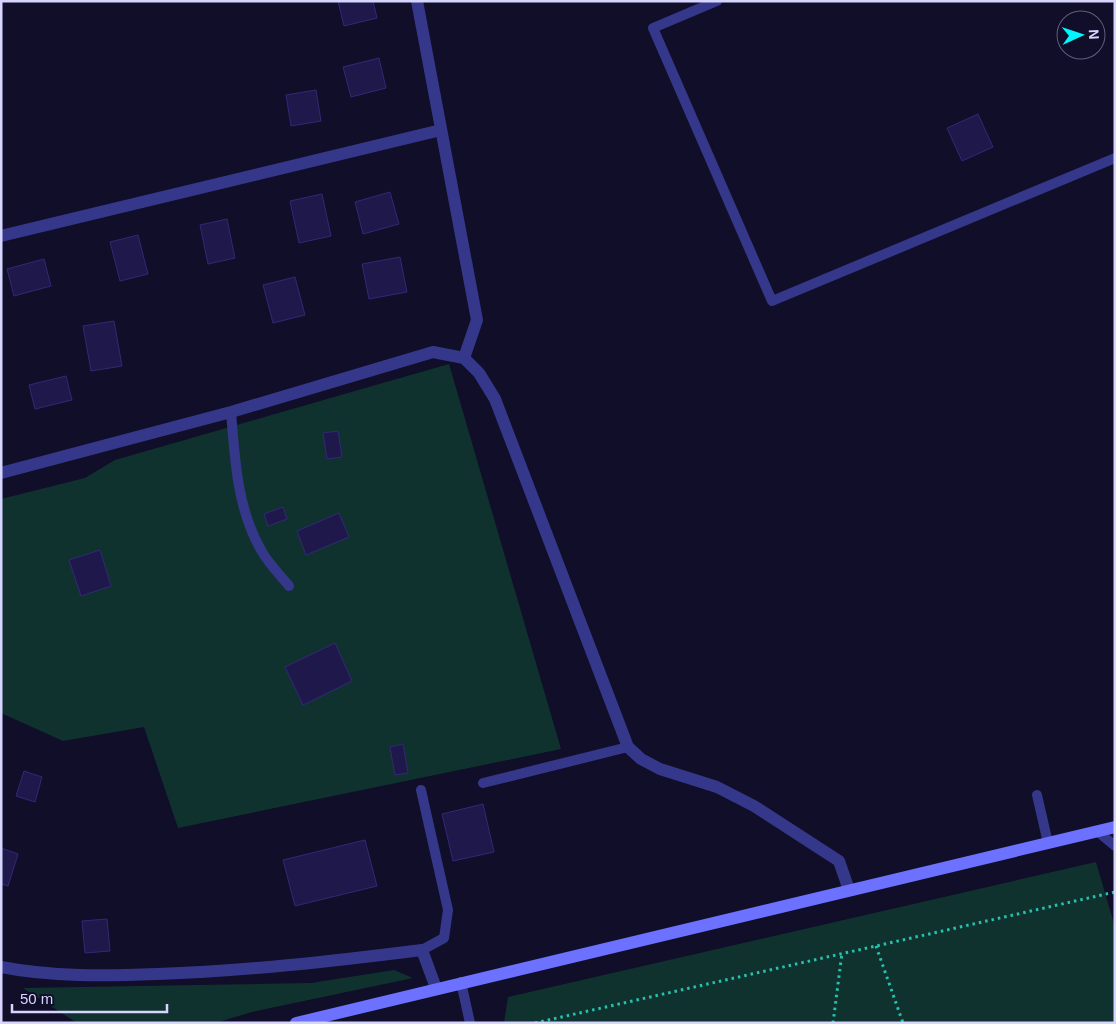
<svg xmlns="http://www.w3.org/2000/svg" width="1116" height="1024" font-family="Helvetica,sans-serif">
<rect width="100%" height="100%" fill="#100e28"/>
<path fill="#10322f" d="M449,364L561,749L178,828L144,727L63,741L1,713V499L85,478L115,460Z
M1096,862L1115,927V1023H504L508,997Z
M394,970L413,978L252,1012L215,1023H77L23,988L311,983Z"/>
<path fill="#1f184a" stroke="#332878" d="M338,1H373L377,18L344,26Z
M379,58L386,88L351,97L343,67Z
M316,90L321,121L291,126L286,95Z
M978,114L993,147L962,161L947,128Z
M390,192L399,224L363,234L355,202Z
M322,194L331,236L299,243L290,201Z
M227,219L235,258L208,264L200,225Z
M138,235L148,274L120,281L110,242Z
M400,257L407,292L369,299L362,264Z
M44,259L51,286L14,296L7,269Z
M295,277L305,315L273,323L263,285Z
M114,321L122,366L91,371L83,326Z
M66,376L72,400L35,409L29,385Z
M338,431L342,457L327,459L323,433Z
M283,507L287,519L268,526L264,514Z
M339,513L349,537L306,555L297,531Z
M100,550L111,586L81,596L69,560Z
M335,643L352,681L303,705L285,667Z
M403,744L408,773L395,775L390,747Z
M24,771L42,777L35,802L16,796Z
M483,804L494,852L453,861L442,814Z
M365,840L377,886L295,906L283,860Z
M1,848L18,854L8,886L1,884Z
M107,919L110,951L85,953L82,921Z"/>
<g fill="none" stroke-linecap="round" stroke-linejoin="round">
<path stroke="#26c2ae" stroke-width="3" stroke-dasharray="2.5 4" stroke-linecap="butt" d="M876,946L903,1023
M535,1023L1115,892
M833,1023L842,953"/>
<path stroke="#35388a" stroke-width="10" d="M717,1L653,28L772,301L1115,158
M231,412C235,460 237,508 261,550C268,563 280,575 289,586
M483,783L628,747
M421,790L448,910L444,938L422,950
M1037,795L1048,843
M1097,831L1115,846
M461,982L470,1023"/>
<path stroke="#35388a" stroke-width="12" d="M417,1L477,320L464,358
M1,236L441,130
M1,473L231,412L433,352L464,358L479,373L495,399L628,747L641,759L660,769L717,787L754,806L839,861L849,890
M1,967C52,977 106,976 157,974C246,971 334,961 422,950L436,988"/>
<path stroke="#6c72ff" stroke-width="12" d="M296,1023L1115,827"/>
</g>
<rect width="1116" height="1024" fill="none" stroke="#d6d5ff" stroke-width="5"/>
<g transform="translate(1081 35) rotate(87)"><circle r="24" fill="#100e28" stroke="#5f5e7e"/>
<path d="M0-4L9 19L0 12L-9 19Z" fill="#01f7ff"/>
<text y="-8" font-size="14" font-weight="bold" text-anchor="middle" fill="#d6d5ff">N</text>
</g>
<path d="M12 1004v8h155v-8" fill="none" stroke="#d6d5ff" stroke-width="2.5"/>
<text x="20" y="1004" font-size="15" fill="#d6d5ff" stroke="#100e28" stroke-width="4" paint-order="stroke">50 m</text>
</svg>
